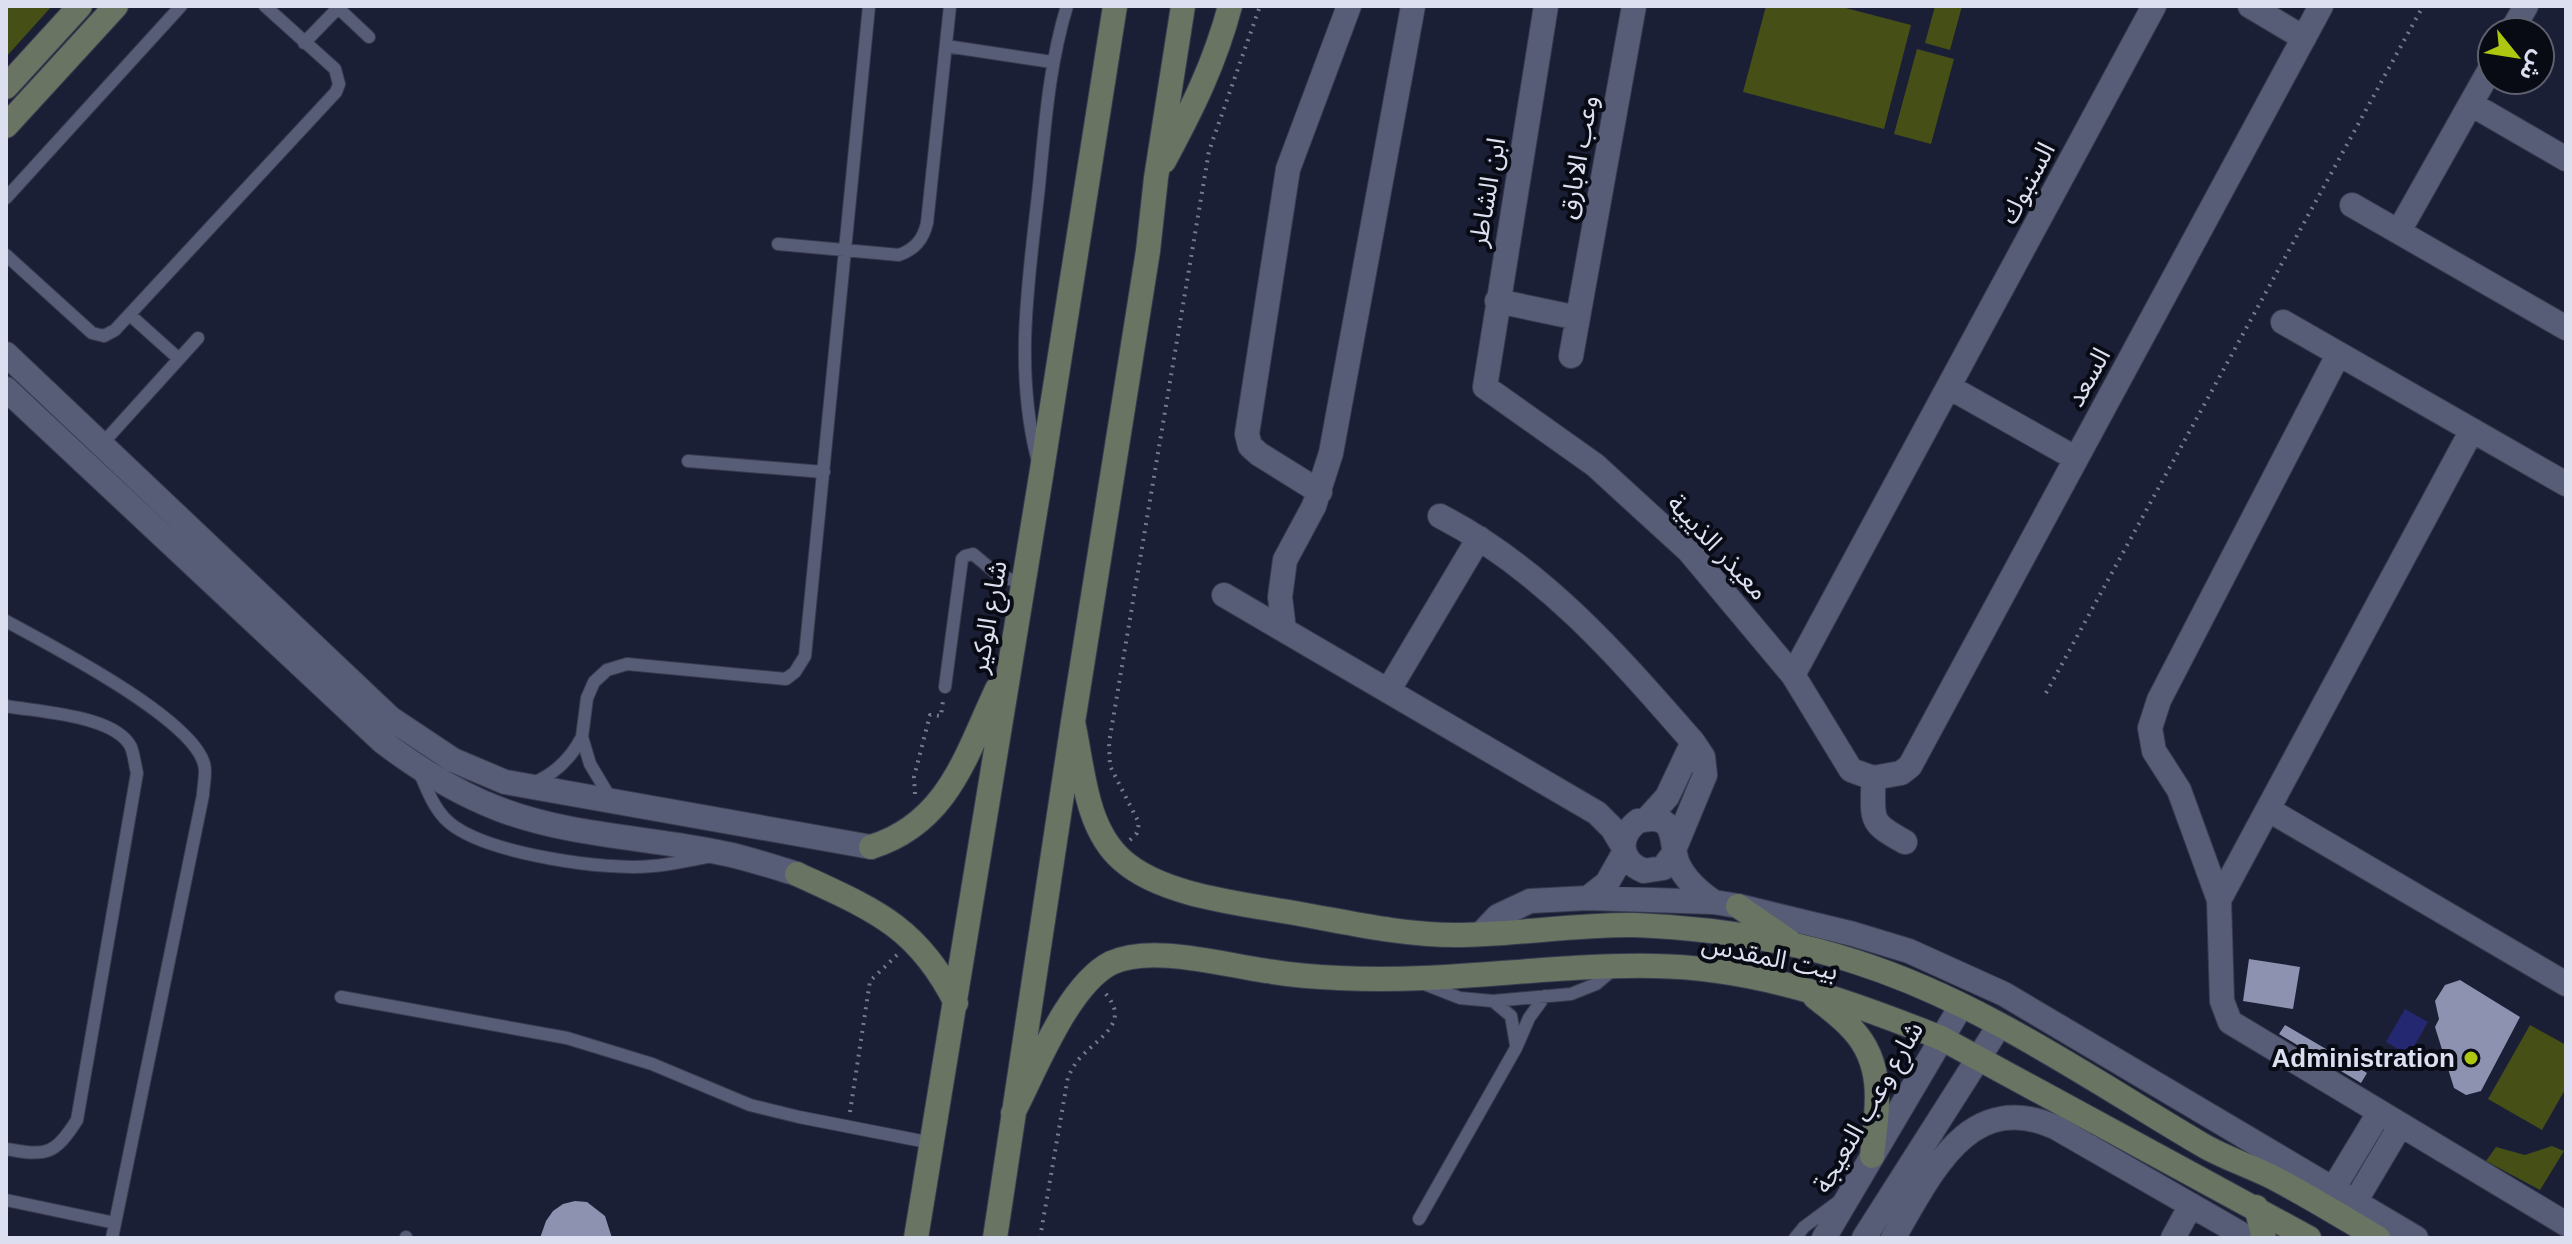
<svg xmlns="http://www.w3.org/2000/svg" width="2572" height="1244" font-family="Arial,'Noto Sans Arabic',sans-serif">
<rect width="100%" height="100%" fill="#1b1f35"/>
<path fill="#454f16" d="M6,6H52L6,57Z
M1766,6H1838L1911,25L1884,129L1743,92Z
M1935,6H1962L1950,50L1925,43Z
M1917,49L1954,59L1931,144L1894,134Z
M2530,1025L2566,1045V1088L2542,1130L2488,1099Z
M2552,1146L2564,1151L2540,1190L2486,1161L2496,1147L2525,1155Z"/>
<path fill="#242870" d="M2405,1009L2428,1022L2409,1055L2386,1042Z"/>
<path fill="#8c92af" d="M2249,959L2300,967L2293,1009L2243,1001Z
M2460,980L2520,1017L2481,1091L2466,1095L2454,1088L2435,1027L2439,1019L2435,1001L2445,985Z
M2285,1025L2367,1073L2361,1083L2279,1034Z
M575,1201L587,1202L605,1216L612,1238H540L546,1221L553,1211L563,1204Z"/>
<g fill="none" stroke-linecap="round" stroke-linejoin="round">
<defs>
<path id="lane" d="M336,6L369,37
M304,43L338,8
M946,46L1052,62
M6,198L181,6
M778,244L899,255C915,249 923,240 927,223L950,6
M6,255L92,333L104,336L115,330L336,92L339,84L335,69L265,6
M130,315L179,359
M102,444L198,338
M1037,458C1014,366 1029,279 1039,186C1045,125 1049,65 1067,6
M688,461L824,472
M6,621C50,645 192,718 204,764C207,773 203,786 203,795L112,1238
M945,687L962,559L965,556L973,554L997,574L1022,584
M6,706C38,712 115,715 131,747C134,755 135,765 137,773L77,1120C54,1156 46,1156 6,1149
M419,771C428,792 436,815 455,827C495,854 604,871 652,866C670,865 689,860 707,857
M533,783C555,774 571,758 582,737
M611,799L590,764L582,737L587,698L594,682L607,670L627,664L786,679L795,672L805,656L869,6
M1419,982L1460,998L1493,1001L1571,994L1596,984L1614,969
M341,997L567,1038L652,1064L750,1105L799,1117L932,1143
M1493,1001L1511,1016L1516,1045
M6,1200L115,1223
M1419,1219L1516,1048L1529,1018L1545,996
M406,1238V1237
M1795,1238L1804,1227L1839,1201"/>
<path id="street" d="M1546,6L1485,387L1595,465L1689,551L1793,675L1851,770L1873,778L1901,773L1910,766L2321,6
M2250,6L2304,38
M2511,32L2526,6
M2471,104L2566,159
M2352,205L2566,328
M2399,231L2492,66
M1497,301L1578,318
M2283,322L2566,484
M6,354L390,718L453,760L505,782L871,847
M2338,355L2159,700L2150,728L2154,751L2179,790L2219,900L2222,1001L2230,1022L2566,1224
M1571,356L1634,6
M1949,387L2075,458
M6,389L383,742C420,770 457,793 499,809C571,837 652,837 727,854C750,859 774,867 797,874
M1320,492L1259,454L1250,446L1247,434L1288,169L1349,6
M1440,516C1543,569 1618,656 1693,742L1703,757L1705,775L1676,845
M1224,595L1597,813L1612,828L1623,846
M1284,630L1280,597L1285,560L1314,506L1331,453L1413,6
M1793,675L2154,6
M1388,691L1479,538
M1873,778C1874,819 1866,821 1905,842
M2269,810L2566,984
M1647,819L1667,797L1693,742
M1674,853L1663,868L1644,871C1619,861 1617,837 1638,821C1680,811 1669,843 1678,864C1686,881 1699,892 1714,902
M1588,898L1607,883L1624,853
M2219,900L2472,430
M1481,934L1498,916L1530,901L1588,898L1714,902L1738,906L1853,934L1909,951L2004,994L2416,1238
M2333,1189L2379,1113
M2355,1202L2400,1126
M1824,1238L1961,1006
M1864,1238L1999,1026
M1893,1238C1930,1177 1967,1088 2055,1127L2248,1238
M2173,1238L2191,1205"/>
<path id="secondary" d="M6,87L80,6
M6,126L116,6
M1164,161C1192,109 1215,63 1230,6
M1073,722C1083,767 1085,828 1122,860C1163,897 1247,904 1300,914C1351,923 1403,935 1455,935C1515,935 1575,924 1635,925C1708,928 1786,939 1856,962C1982,1002 2093,1081 2206,1147C2228,1159 2252,1167 2274,1178C2310,1197 2344,1218 2378,1238
M871,847C948,823 966,755 997,689
M797,874C872,909 917,925 956,1003
M1738,906L1790,942
M1815,997C1827,1007 1842,1017 1853,1030C1886,1066 1877,1111 1872,1156
M1013,1113C1036,1069 1068,985 1111,963C1152,944 1223,965 1267,971C1291,975 1315,977 1339,978C1444,984 1549,964 1654,966C1754,967 1849,1001 1941,1038L2309,1238
M2256,1207L2264,1238
M916,1238L1041,476L1115,6
M995,1238L1073,722L1148,251L1156,178L1183,6"/>
</defs>
<use href="#lane" stroke="#393c4f" stroke-width="14"/>
<use href="#street" stroke="#393c4f" stroke-width="26"/>
<use href="#secondary" stroke="#393c4f" stroke-width="26"/>
<path stroke="#777a8d" stroke-width="4" stroke-dasharray="2 6" stroke-linecap="butt" d="M2046,693L2423,6
M915,794L914,777L930,715L941,716L943,701
M1130,840L1137,833L1139,823L1110,766L1109,743L1209,151L1260,6
M850,1112L870,981L897,955
M1040,1238L1068,1077C1072,1069 1076,1061 1083,1055C1102,1035 1131,1021 1104,992"/>
<use href="#lane" stroke="#585d77" stroke-width="12"/>
<use href="#street" stroke="#585d77" stroke-width="24"/>
<use href="#secondary" stroke="#6a7462" stroke-width="24"/>
</g>
<circle fill="#adc610" stroke="#080a14" stroke-width="3" cx="2471" cy="1058" r="8"/>
<g text-anchor="middle" dominant-baseline="central" stroke-width="8" stroke-linejoin="round" paint-order="stroke">
<g font-size="26" fill="#dcdfef" stroke="#080a14">
<text transform="translate(1578 157) rotate(-80)">وعب الابارق</text>
<text transform="translate(2027 183) rotate(-62)">السنبوك</text>
<text transform="translate(1487 192) rotate(-80)">ابن الشاطر</text>
<text transform="translate(2088 377) rotate(-61)">السعد</text>
<text transform="translate(1718 547) rotate(47)">معيذر الذيبية</text>
<text transform="translate(988 617) rotate(-80)">شارع الوكير</text>
<text transform="translate(1770 957) rotate(12)">بيت المقدس</text>
<text transform="translate(1868 1107) rotate(-60)">شارع وعب النعيجة</text>
</g>
<g font-size="26" font-weight="bold" fill="#dcdfef" stroke="#080a14" text-anchor="end">
<text x="2455" y="1058">Administration</text>
</g>
</g>
<rect width="2572" height="1244" fill="none" stroke="#dcdfef" stroke-width="16"/>
<g transform="translate(2516 56) rotate(120)"><circle r="38" fill="#080a14" stroke="#5d5f6c" stroke-width="2"/>
<path d="M0-6L14 30L0 20L-14 30Z" fill="#adc610"/>
<text y="-12" font-size="22" font-weight="bold" text-anchor="middle" fill="#dcdfef">ش</text>
</g>
</svg>
